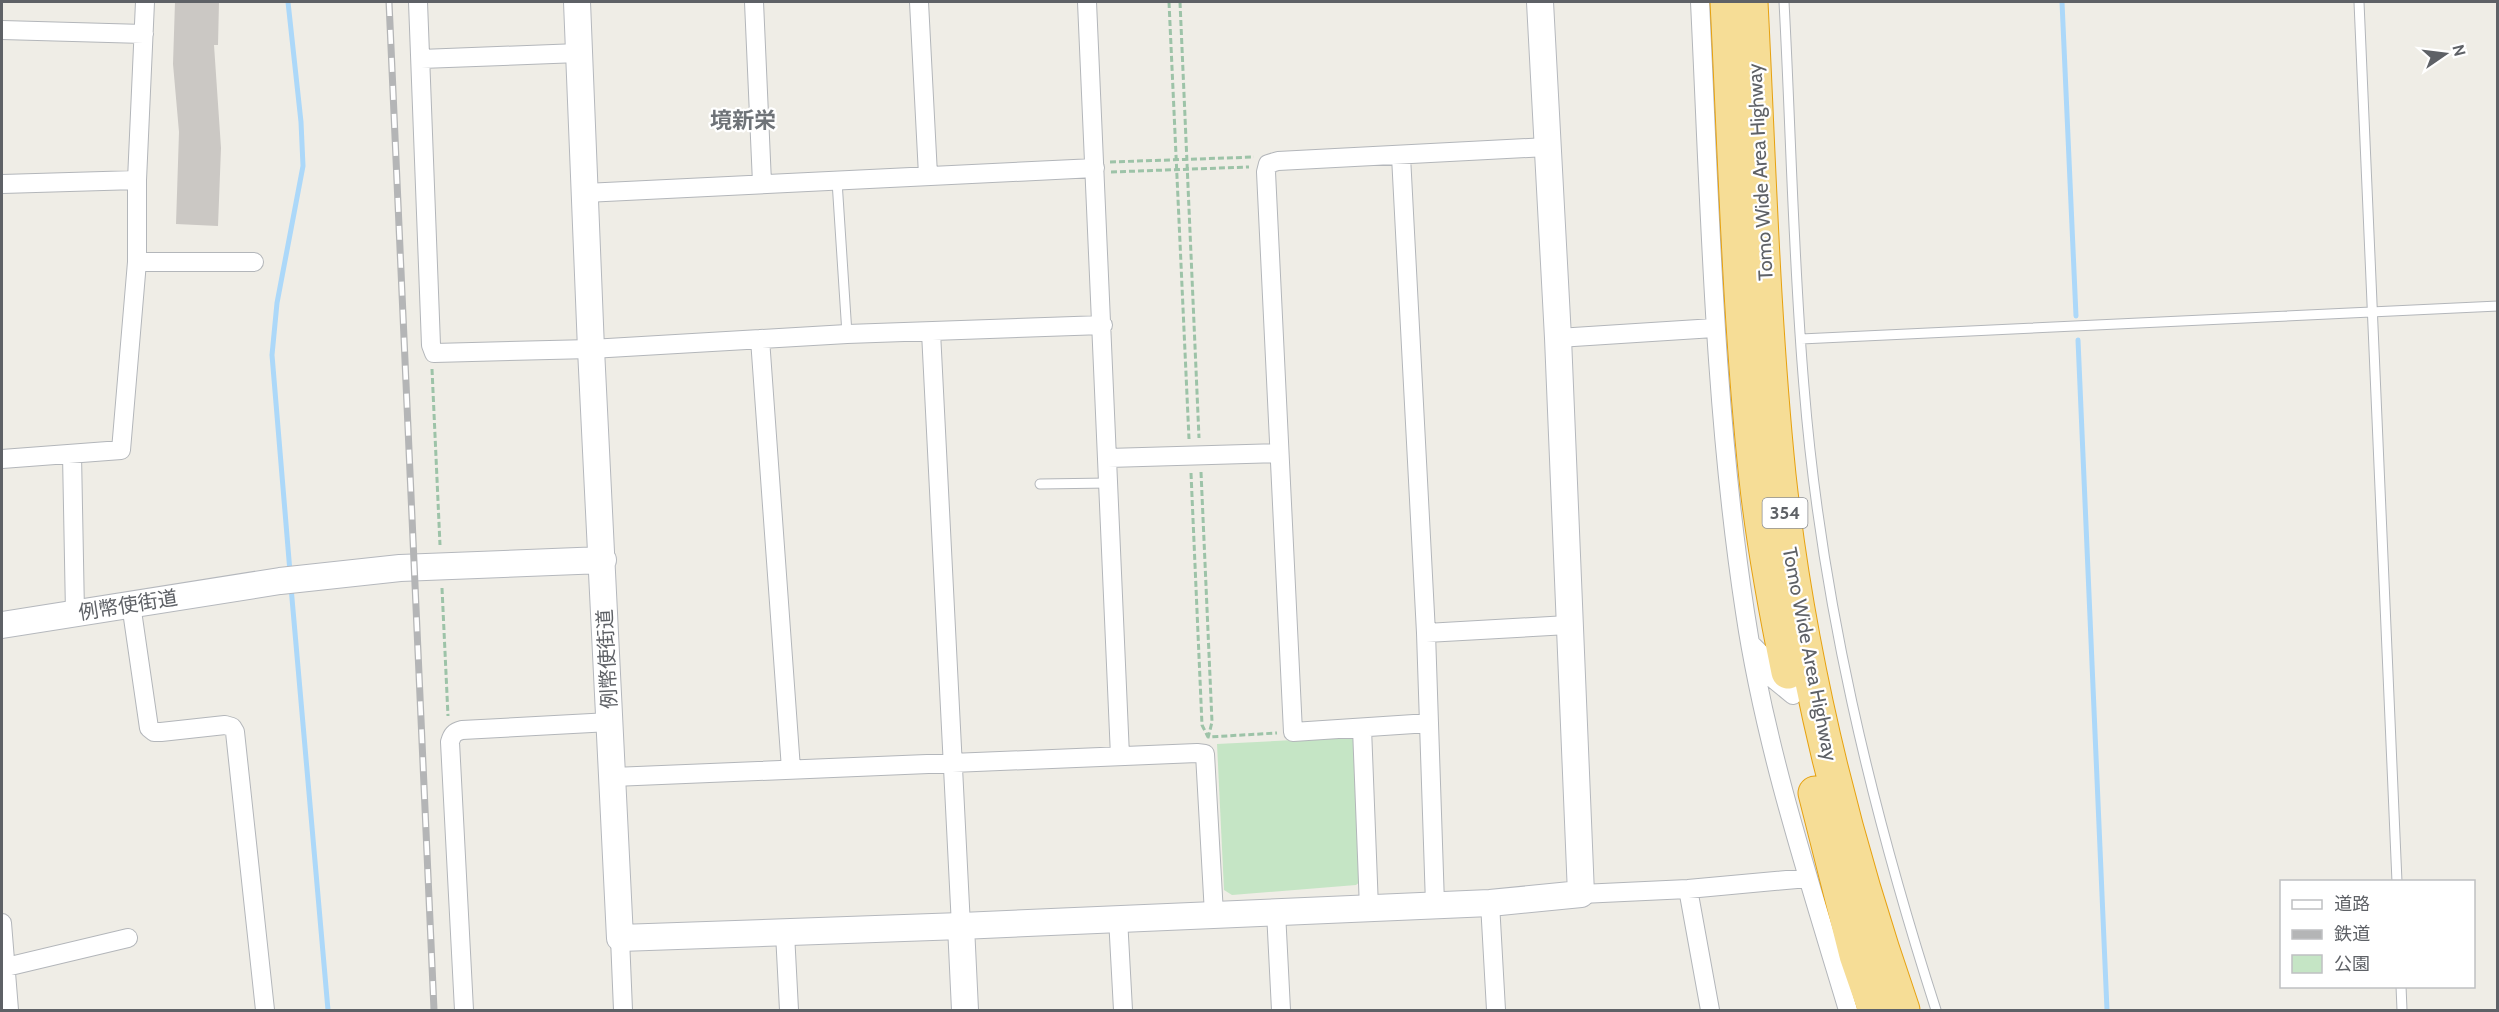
<svg xmlns="http://www.w3.org/2000/svg" width="2499" height="1012" font-family="Cabin,'Noto Sans JP',sans-serif">
<rect width="100%" height="100%" fill="#efede6"/>
<path fill="#c5e5c5" d="M1351,737L1356,743L1361,881L1356,885L1232,895L1224,890L1217,744Z"/>
<g fill="none" stroke-linecap="round" stroke-linejoin="round">
<path stroke="#acd8f9" stroke-width="5" d="M288,2L301,122L303,166L277,303L272,355L290,572
M2062,2L2076,316
M2078,340L2107,1010
M291,587L328,1010"/>
</g>
<path fill="#cbc8c4" d="M175,2H219L218,45H214L221,148L218,226L176,224L179,132L173,64Z"/>
<g fill="none" stroke-linecap="round" stroke-linejoin="round">
<defs>
<path id="lane" d="M1784,2C1791,130 1793,259 1804,387C1821,600 1871,808 1936,1010
M2359,2L2397,882
M837,181L847,334
M1801,339L2498,306
M1040,484L1109,483
M2401,986L2402,1010"/>
<path id="street" d="M418,2L431,345L434,353L591,349L847,334L1103,325
M754,2L762,183
M919,2L928,175
M1087,2L1120,756
M1700,2C1710,206 1714,410 1745,612C1765,747 1809,880 1848,1010
M2,30L144,34
M421,59L579,53
M1401,156L1426,633L1435,904
M2,184L137,180
M585,193L1095,168
M137,262H254
M931,332L961,926
M1558,338L1714,328
M760,339L791,769
M72,454L75,613
M1108,458L1279,453
M2,459L121,450L137,262V180L145,2
M131,604L149,728L154,732H161L225,725L232,727L235,732L265,1010
M1426,633L1568,625
M1751,644L1768,661L1771,677L1793,695
M1429,723L1293,732L1266,172L1268,164L1278,161L1547,147
M1362,728L1369,908
M613,777L1197,753L1205,754L1214,914
M1688,889L1710,1010
M1581,894L1688,889L1808,878
M1490,903L1496,1010
M1276,912L1281,1010
M1118,918L1123,1010
M2,923L9,1010
M785,933L789,1010
M620,938L623,1010
M2,968L128,938
M464,1010L450,742C452,735 454,732 462,730L610,722"/>
<path id="secondary" d="M577,2L591,349L620,938L961,926L1490,903L1581,894L1558,338L1540,2
M2,625L280,581L400,568L603,560
M961,926L965,1010"/>
<path id="highway" d="M1727,2C1735,160 1739,320 1756,479C1763,544 1775,608 1788,672
M1751,2C1759,159 1763,318 1779,475C1799,657 1843,837 1903,1010
M1815,793L1856,955L1875,1010"/>
</defs>
<use href="#lane" stroke="#b3b6ba" stroke-width="11"/>
<use href="#street" stroke="#b3b6ba" stroke-width="20"/>
<use href="#secondary" stroke="#b5b8bd" stroke-width="28"/>
<use href="#highway" stroke="#e6a110" stroke-width="35"/>
<path stroke="#9dc3a8" stroke-width="3" stroke-dasharray="6 3" stroke-linecap="butt" d="M1169,2L1189,439
M1180,2L1199,438
M1110,162L1254,157
M1111,172L1249,167
M432,369L440,545
M1201,472L1212,722L1208,738
M1191,473L1202,725L1208,737L1277,733
M442,588L448,716"/>
<use href="#lane" stroke="#fff" stroke-width="9"/>
<use href="#street" stroke="#fff" stroke-width="18"/>
<use href="#secondary" stroke="#fff" stroke-width="26"/>
<use href="#highway" stroke="#f6dd96" stroke-width="33"/>
<defs>
<path id="rail" d="M389,2L434,1010"/>
</defs>
<use href="#rail" stroke="#b4b5b6" stroke-width="7"/>
<use href="#rail" stroke="#fff" stroke-width="4.5" stroke-dasharray="14" stroke-linecap="butt"/>
</g>
<g text-anchor="middle" dominant-baseline="central" stroke-width="4.5" stroke-linejoin="round" paint-order="stroke">
<rect fill="#fff" stroke="#8e9094" stroke-width="1.5" x="1762.5" y="498" width="45" height="30" rx="4.5"/>
<g font-size="18" font-weight="bold" fill="#5e6166">
<text x="1785" y="513">354</text>
</g>
<g font-size="20" fill="#5e6166" stroke="#fff">
<text transform="translate(1760 172) rotate(-93)">Tomo Wide Area Highway</text>
<text transform="translate(128 605) rotate(-9)">例幣使街道</text>
<text transform="translate(1810 654) rotate(79)">Tomo Wide Area Highway</text>
<text transform="translate(607 659) rotate(-93)">例幣使街道</text>
</g>
<g font-size="22" font-weight="bold" fill="#6f7378" stroke="#fff">
<text x="743" y="120">境新栄</text>
</g>
</g>
<rect width="2499" height="1012" fill="none" stroke="#5e6166" stroke-width="6"/>
<rect x="2280" y="880" width="195" height="108" fill="#ffffff" stroke="#bfc0c2" stroke-width="1.5"/>
<rect x="2292" y="900" width="30" height="9" fill="#ffffff" stroke="#bfc0c2" stroke-width="1.5"/>
<text x="2334" y="910" font-size="18" fill="#5e6166">道路</text>
<rect x="2292" y="930" width="30" height="9" fill="#b4b5b6" stroke="#bfc0c2" stroke-width="1.5"/>
<text x="2334" y="940" font-size="18" fill="#5e6166">鉄道</text>
<rect x="2292" y="955" width="30" height="18" fill="#c5e5c5" stroke="#bfc0c2" stroke-width="1.5"/>
<text x="2334" y="970" font-size="18" fill="#5e6166">公園</text>
<g transform="translate(2445 54) rotate(76)" stroke="#ffffff" stroke-width="4.5" paint-order="stroke">
<path d="M0-4.5L10 22L0 15L-10 22Z" fill="#5e6166"/>
<text y="-9" font-size="16" font-weight="bold" text-anchor="middle" fill="#5e6166">N</text>
</g>
</svg>
